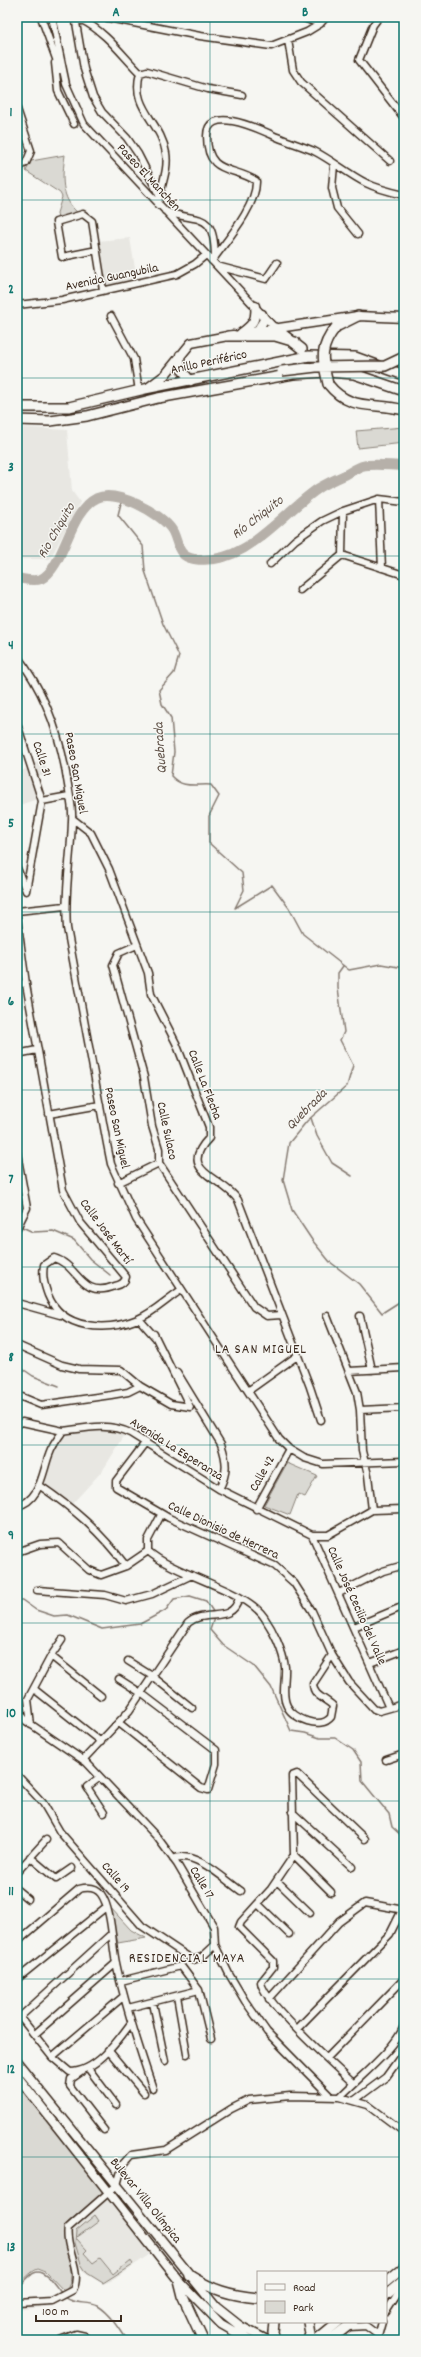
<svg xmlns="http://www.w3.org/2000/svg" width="421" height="2357" font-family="Dekko,sans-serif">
<rect width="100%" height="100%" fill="#f6f6f2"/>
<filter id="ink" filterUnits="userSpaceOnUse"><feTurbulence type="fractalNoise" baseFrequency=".025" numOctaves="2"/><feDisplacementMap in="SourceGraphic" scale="8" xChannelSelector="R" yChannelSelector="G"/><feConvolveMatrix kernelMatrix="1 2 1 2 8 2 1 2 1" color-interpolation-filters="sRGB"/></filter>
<g filter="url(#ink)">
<path fill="#e8e7e2" d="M130,238L137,280L104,288L97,241Z
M17,427L67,430L72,491L80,502L50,559H17Z
M44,761L49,776H37L33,764Z
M30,767L40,798L17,806V773Z
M110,1429L126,1433L103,1470L72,1504L43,1483L56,1448L62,1439L69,1434Z
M105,2192L153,2252L111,2281L103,2284L86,2274L80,2267L79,2286L74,2293L51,2306L17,2310V2300L56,2297L66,2292L71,2286L73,2278L66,2231Z"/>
<path fill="#dad9d3" stroke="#8a8278" d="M65,155C62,177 60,198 79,214L58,220L57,213L62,197L60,193L26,171L31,161Z
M404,427V443L358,448L356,431Z
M287,1463L317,1476L305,1497L298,1494L290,1515L264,1505Z
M109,1906L131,1930L146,1938L118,1943Z
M17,2082L105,2191L68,2222C57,2246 82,2270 65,2292L46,2272L38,2269C29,2272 26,2280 17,2284Z
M95,2215L99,2221L76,2238L87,2250L84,2253L93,2263L100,2258L113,2274L130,2260L133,2264L103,2283L87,2273L81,2264L75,2243L76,2231Z"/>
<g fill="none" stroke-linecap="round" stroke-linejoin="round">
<path stroke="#857a71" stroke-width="1.5" d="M122,499L118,515L143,546L145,571L163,624L179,656L174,673L159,690L162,704L171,718L174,752L171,776C183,789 195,784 211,785L219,796L209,816V843L242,873L244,890L235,908L272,885L289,908L303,934L349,970L381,964L404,968
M343,966L338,973V988L344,1032L340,1040L353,1065L347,1086L307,1121L289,1143L283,1180L292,1210L312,1240L330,1262L359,1284L382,1313L404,1299
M311,1118L317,1136L332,1163L352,1176
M20,1226L33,1232L53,1231L74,1240L90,1259L110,1275
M17,1365L33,1376L59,1386
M17,1600H22L36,1610L54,1616L68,1615L102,1629L140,1624L166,1610L174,1599L190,1596L206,1601L214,1613
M214,1618L210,1630L223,1645L254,1666L271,1687L291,1731L305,1733L320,1738H335L353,1750L361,1762L362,1781L389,1814L392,1827L404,1838
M17,2287C25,2283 28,2276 34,2273C45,2267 56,2287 62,2294
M65,2297C74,2305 88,2301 98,2306C110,2313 120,2329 127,2340"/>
<path stroke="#b6b0a9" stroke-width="10" d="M17,578C24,579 34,582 41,579C65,567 68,512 97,498C116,489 161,513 172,530C179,542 176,556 194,559C246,567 280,514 319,488C327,483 336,479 345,475C351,472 356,468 362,466C374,463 391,466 404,466"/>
<defs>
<path id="minor" d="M41,17L60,70
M52,17L66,84L84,124L275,328
M75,17L84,69L93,97L102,112L127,138L138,154L159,195
M103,17L200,36L271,46L307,32L320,24L326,17
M301,17L320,24
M379,17L373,25L359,60L404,118
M82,20C107,33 121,54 140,73C130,109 161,121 166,153C169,171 160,187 158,205
M81,21L101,17
M288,40L293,70L301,82L390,161
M55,63L58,91L74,124
M140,73L147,71L208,89L242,95
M17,109L31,151L26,163L17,168
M334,165L332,188L337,208L358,234
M165,211C198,224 214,208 215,257
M97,250L62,257L56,222L83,214L92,221L103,290
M212,261C226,241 257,206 256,181C234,166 207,176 207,136C207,103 263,131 277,137C289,142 302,146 314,151C332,160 348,174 366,183C378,189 391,192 404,195
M217,266L266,279L277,263
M17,305L62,300L177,274L195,264L206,255
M111,316L134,359L139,391
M379,499L382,568
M342,555L343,511
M270,564L295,540L322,521L343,511L379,499L404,502
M300,590L342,555L404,575
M17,656C47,694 61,738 68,785C70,797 73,809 72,821C71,857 64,892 67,928L107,1144L111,1164L136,1219L279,1439L289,1449L304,1458L323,1464L404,1461
M17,724L42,801L26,891L17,868
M42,801L69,796
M73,819L91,833L109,869L148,973L151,994L176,1043L209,1127V1138C176,1172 223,1177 238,1200L310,1387L321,1420
M17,911L65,906
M17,917L26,984L63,1190L80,1222L126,1277C125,1283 120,1285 115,1286C80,1300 79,1265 54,1258L44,1265C42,1276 44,1284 48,1295C62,1330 106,1332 138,1319C153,1313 167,1299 181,1290
M137,945L119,953L113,965L144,1077L152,1126L159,1149V1163L254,1307L267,1316L281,1315
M17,983L26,984
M17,1054L37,1050
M49,1114L100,1105
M17,1153L27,1208L17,1228
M118,1183L159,1163
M17,1303L60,1315
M327,1316L357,1392L360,1410L362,1451L368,1475L372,1510
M360,1316L372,1370
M139,1319L155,1337
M17,1345L62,1365L79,1369L121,1370L140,1386
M349,1371L404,1368
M177,1372L221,1444C227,1461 228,1473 219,1489
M248,1391L297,1356
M17,1395L41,1405L111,1395L128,1392L140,1386L171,1404L190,1407L154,1334
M360,1410L404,1408
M17,1425L22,1422L63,1431
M145,1443L116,1481V1487L169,1518L275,1566L294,1583L312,1611L332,1655
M39,1485C74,1509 100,1531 126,1566
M17,1506C40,1501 42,1474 49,1455C52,1446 57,1439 63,1431C85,1428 109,1422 130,1433L219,1489L312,1535H328L372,1510L404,1509
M256,1509L289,1449
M161,1515L148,1540V1551C176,1576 245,1589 264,1617C273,1630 283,1651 285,1667C286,1679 281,1695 287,1706C293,1719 321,1730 331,1717L333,1706C325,1698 313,1696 313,1684L332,1655L349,1682L374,1709L379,1711L404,1704
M312,1535L389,1708
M17,1552L40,1544L59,1543L89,1570L101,1575L126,1566L148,1551
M37,1590L105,1595L126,1601L152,1594L192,1575
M339,1593L383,1571L404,1565
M354,1627L404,1606
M51,1656L62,1640
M128,1661L152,1676L192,1708
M370,1663L404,1650
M34,1689L101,1742
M17,1708L26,1721L86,1762L157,1837L177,1864L214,1927L215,1945L229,1974L245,2001L267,2032L330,2096
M119,1723L201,1788L208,1790L216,1764V1750L141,1693L119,1679
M31,1725L28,1699L51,1656L101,1696
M83,1760L129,1711L188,1623C205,1608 232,1625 239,1598
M386,1760L404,1754
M17,1775L43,1803L60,1832L142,1926L193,1960L202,1957L215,1945
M100,1777L87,1787L104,1813
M292,1812L352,1867
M294,1855L331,1892
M30,1857L56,1879L72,1868
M173,1859C194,1849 224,1879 241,1891
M17,1872L46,1840
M277,1881L310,1913
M17,1890L28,1899
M258,1904L289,1934
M17,1942L79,1889C87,1887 96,1887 101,1894C112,1909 112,1945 116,1963C125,2006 139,2048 153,2089
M17,1979L106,1907
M121,1981L181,1966L199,1990L211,2039
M177,1996L187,2054
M269,1999L339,1922L365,1903L404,1910
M153,2003L165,2061
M128,2008L199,1990
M17,2013L52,2057L70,2072C96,2072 117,2042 131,2023
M20,2017L111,1934
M297,2029L390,1934L402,1910
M35,2034L116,1963
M108,2050L144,2093
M52,2057L124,1996
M327,2058L404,1979
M88,2068L116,2105
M81,2072L71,2079L70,2086L104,2130
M353,2083C336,2067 262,2001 261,1982L273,1967V1961L239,1927L241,1922L271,1889L294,1855L292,1776L297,1774L365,1839
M340,2097C357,2079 398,2047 404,2025
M355,2100L386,2077L404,2052
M17,2303L52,2301L73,2290C83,2271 64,2248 68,2228L117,2185L123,2164L131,2155L166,2150L231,2109L249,2100L290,2096L340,2097L368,2105L404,2132
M386,2312L404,2284
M349,2327L366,2326L378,2335
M60,2340L76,2334L85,2336L87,2340
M377,2340L382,2322"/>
<path id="major" d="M257,331L264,320L262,314
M241,333C252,325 257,320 255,306
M246,333L358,316L404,318
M180,355L181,369L191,381
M149,387L165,375L191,343L233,335
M17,2062L216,2307L240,2326L267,2340
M17,2076L179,2281L221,2324L249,2340"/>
<path id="highway" d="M336,327L358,316
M275,328L302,349
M228,336H275L295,342
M328,384C350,412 374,402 404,410
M17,407H69L145,389L309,356L355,357L404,375
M17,420L50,421L87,416L158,398L293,374L327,372L354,374L404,391
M189,2275C213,2290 229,2295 258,2298
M179,2281L183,2297L203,2340
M386,2282L404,2267
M386,2295L404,2280
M274,2322L273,2332L275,2340
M308,2340L310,2334L308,2322
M316,2340L338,2322
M330,2340L353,2322"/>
</defs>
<use href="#minor" stroke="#3b2a1e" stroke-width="9"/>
<use href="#major" stroke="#3b2a1e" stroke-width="11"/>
<use href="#highway" stroke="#3b2a1e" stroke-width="12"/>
<use href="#minor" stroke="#f6f6f2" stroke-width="6"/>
<use href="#major" stroke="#f6f6f2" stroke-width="8"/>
<use href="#highway" stroke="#f6f6f2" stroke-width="9"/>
<defs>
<path id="highway-bridge" d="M282,371L316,367L385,366L404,357
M328,384C322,359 319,348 336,327"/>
</defs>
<use href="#highway-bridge" stroke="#3b2a1e" stroke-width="12" stroke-linecap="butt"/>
<use href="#highway-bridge" stroke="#f6f6f2" stroke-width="9"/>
</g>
</g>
<path fill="none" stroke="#0f766e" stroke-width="1" stroke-opacity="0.55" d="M210,17V2340M17,200H404M17,378H404M17,556H404M17,734H404M17,912H404M17,1090H404M17,1267H404M17,1445H404M17,1623H404M17,1801H404M17,1979H404M17,2157H404"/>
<g text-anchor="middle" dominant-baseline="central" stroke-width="3" stroke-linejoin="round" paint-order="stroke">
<g font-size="13" fill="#3b2a1e" stroke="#f6f6f2">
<text transform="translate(148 178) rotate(47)">Paseo El Manchén</text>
<text transform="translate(112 278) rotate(-12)">Avenida Guangubila</text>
<text transform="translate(209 363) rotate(-12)">Anillo Periférico</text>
<text transform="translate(41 759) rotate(72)">Calle 31</text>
<text transform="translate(75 773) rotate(80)">Paseo San Miguel</text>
<text transform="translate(204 1085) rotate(69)">Calle La Flecha</text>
<text transform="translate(116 1128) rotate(78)">Paseo San Miguel</text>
<text transform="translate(166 1131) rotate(78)">Calle Sulaco</text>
<text transform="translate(105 1232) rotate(53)">Calle José Martí</text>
<text transform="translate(176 1450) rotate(32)">Avenida La Esperanza</text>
<text transform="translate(263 1474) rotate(-61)">Calle 42</text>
<text transform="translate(223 1531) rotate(25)">Calle Dionisio de Herrera</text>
<text transform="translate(356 1606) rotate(66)">Calle José Cecilio del Valle</text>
<text transform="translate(115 1878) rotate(49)">Calle 19</text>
<text transform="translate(201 1883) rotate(59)">Calle 17</text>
<text transform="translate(145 2201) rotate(51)">Bulevar Villa Olímpica</text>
</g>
<g font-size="14" font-style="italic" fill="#605248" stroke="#f6f6f2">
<text transform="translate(258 518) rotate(-38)">Río Chiquito</text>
<text transform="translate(57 531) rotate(-60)">Rio Chiquito</text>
<text transform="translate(161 748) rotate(-94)">Quebrada</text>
<text transform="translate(307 1110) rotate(-45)">Quebrada</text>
</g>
<g font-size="14" letter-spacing="1" fill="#3b2a1e" stroke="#f6f6f2">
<text x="261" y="1350">LA SAN MIGUEL</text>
<text x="187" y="1959">RESIDENCIAL MAYA</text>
</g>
</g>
<rect width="421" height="2357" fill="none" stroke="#f6f6f2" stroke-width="44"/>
<rect x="257" y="2271" width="130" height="52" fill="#f6f6f2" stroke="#aba49d"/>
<rect x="265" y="2284" width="20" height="6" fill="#f6f6f2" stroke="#aba49d"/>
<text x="293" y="2291" font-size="12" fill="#3b2a1e">Road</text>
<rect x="265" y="2301" width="20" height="12" fill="#dad9d3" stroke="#aba49d"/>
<text x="293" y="2311" font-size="12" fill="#3b2a1e">Park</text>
<path d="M36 2315v6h85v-6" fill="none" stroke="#3b2a1e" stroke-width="2"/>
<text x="42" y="2315" font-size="12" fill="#3b2a1e" stroke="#f6f6f2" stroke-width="3" paint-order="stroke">100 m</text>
<rect x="22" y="22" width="377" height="2313" fill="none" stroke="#0f766e" stroke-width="1.5"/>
<g font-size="13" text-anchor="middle" font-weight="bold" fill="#0f766e">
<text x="116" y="16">A</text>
<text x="305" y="16">B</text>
<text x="11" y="116">1</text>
<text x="11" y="293">2</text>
<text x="11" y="471">3</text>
<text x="11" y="649">4</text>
<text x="11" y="827">5</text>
<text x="11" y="1005">6</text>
<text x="11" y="1183">7</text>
<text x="11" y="1361">8</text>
<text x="11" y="1539">9</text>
<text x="11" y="1717">10</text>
<text x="11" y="1895">11</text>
<text x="11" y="2073">12</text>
<text x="11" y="2251">13</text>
</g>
</svg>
